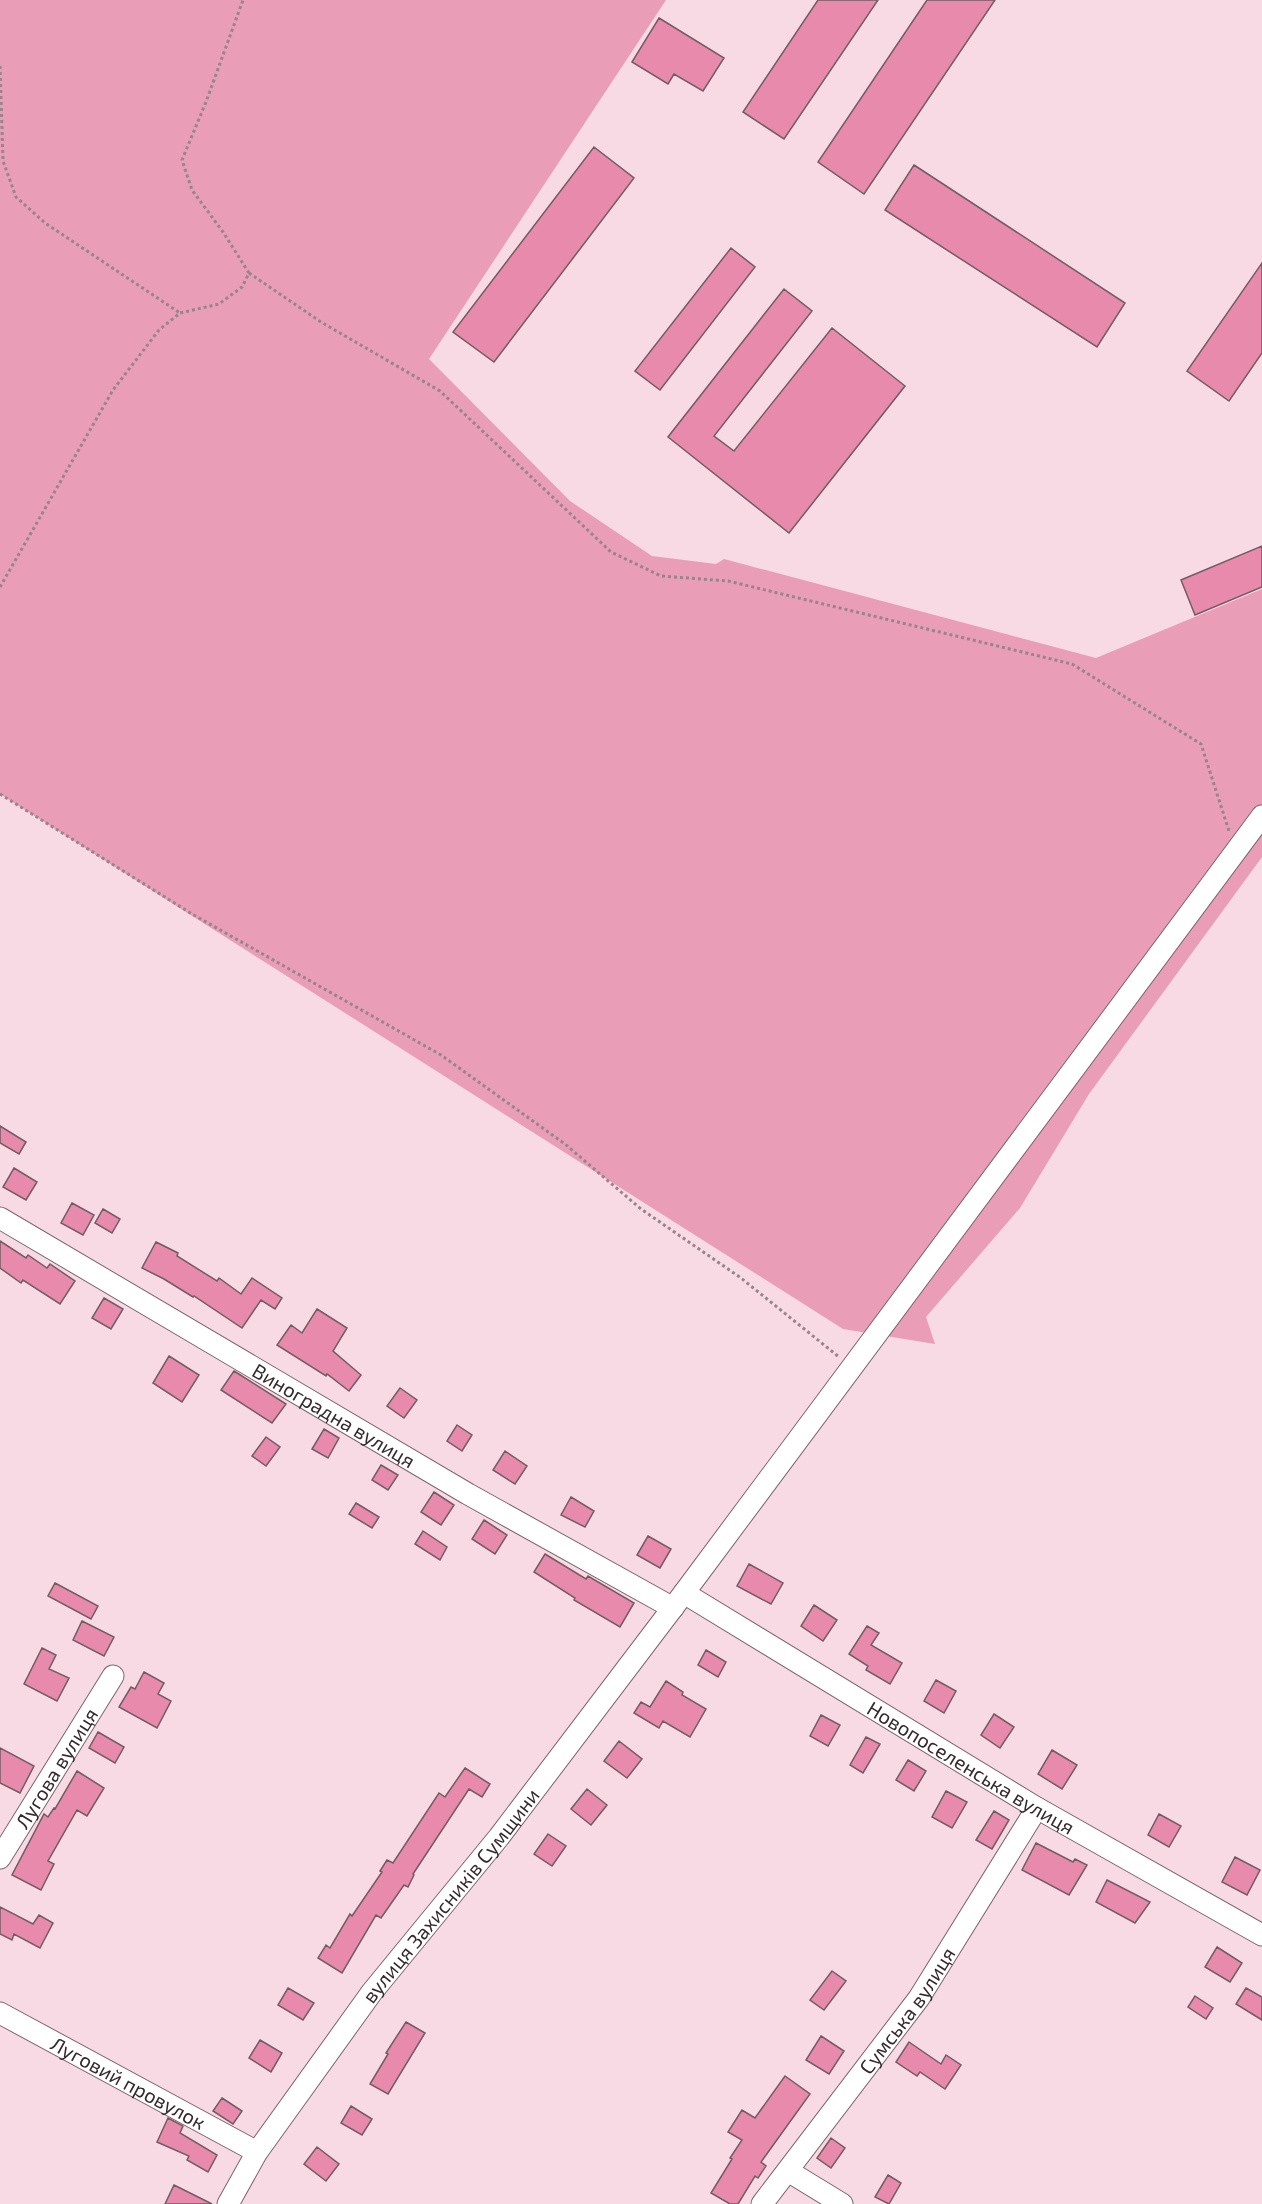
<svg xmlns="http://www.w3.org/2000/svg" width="1262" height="2204" font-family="'Exo 2',sans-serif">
<rect width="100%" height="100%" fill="#f7dae3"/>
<path fill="#e99db7" d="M0,0H666L429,359L570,501L652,556L716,564L724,559L1096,658L1262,589V857L1089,1094L1020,1208L926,1317L935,1344L843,1329L0,794Z"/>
<path fill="#e78aac" stroke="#745b63" stroke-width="1.5" d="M818,0H878L784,139L743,112Z
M927,0H995L864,194L818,162Z
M659,18L724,58L703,91L674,74L668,84L632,62Z
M594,147L634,178L494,362L453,332Z
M914,165L1125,303L1097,347L885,210Z
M731,248L755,267L660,390L635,371Z
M1262,263V353L1229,401L1187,371Z
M784,289L812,311L714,436L734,451L832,328L905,386L789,533L668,437Z
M1262,546V587L1195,615L1181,580Z
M0,1126L26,1142L19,1154L0,1143Z
M14,1168L37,1182L26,1200L3,1187Z
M72,1203L94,1215L83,1235L61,1223Z
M103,1209L120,1219L112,1233L95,1223Z
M0,1241L26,1258L28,1255L47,1268L50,1264L75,1281L60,1304L23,1280L21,1283L0,1268Z
M156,1242L178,1253L177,1256L217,1281L219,1278L241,1294L252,1278L282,1298L275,1309L261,1300L242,1328L194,1296L193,1297L164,1279L142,1268Z
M104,1298L123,1309L111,1329L92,1318Z
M317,1309L347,1328L333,1351L361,1375L349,1391L327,1374L326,1376L277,1345L291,1325L302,1333Z
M169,1356L199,1375L182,1402L153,1383Z
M234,1371L286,1404L272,1423L221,1390Z
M400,1388L417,1400L404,1418L387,1406Z
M457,1425L472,1435L462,1451L447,1441Z
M324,1429L339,1438L328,1458L312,1449Z
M266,1437L280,1447L266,1466L252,1456Z
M505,1451L527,1466L515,1484L493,1470Z
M381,1465L398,1475L388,1490L372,1480Z
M434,1492L454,1505L441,1525L421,1512Z
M571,1497L594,1511L585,1527L561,1515Z
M356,1503L379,1517L372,1528L349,1514Z
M484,1520L507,1535L495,1554L472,1539Z
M423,1531L447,1547L440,1560L415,1544Z
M648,1536L671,1549L660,1568L637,1555Z
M545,1554L586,1579L588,1576L634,1603L620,1627L574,1600L575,1598L534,1572Z
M749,1564L783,1583L771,1604L737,1586Z
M55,1583L98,1606L91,1619L48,1596Z
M814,1605L837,1620L823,1641L801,1626Z
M82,1621L114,1637L104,1656L73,1640Z
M867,1626L879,1633L871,1645L902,1663L890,1684L866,1670L868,1666L849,1654Z
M42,1648L56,1655L49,1669L69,1678L57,1701L24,1684Z
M706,1650L726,1662L718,1677L698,1665Z
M144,1672L164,1683L158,1694L171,1701L157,1728L119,1707L131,1687L135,1689Z
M936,1680L956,1691L944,1713L924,1701Z
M666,1681L683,1692L682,1695L706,1709L690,1737L663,1721L659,1728L634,1713L641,1702L650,1707Z
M994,1714L1014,1727L1000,1748L981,1735Z
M821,1715L840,1725L828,1746L810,1736Z
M98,1732L124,1747L115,1763L89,1748Z
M866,1737L880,1744L863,1773L850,1765Z
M619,1741L642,1759L627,1778L604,1761Z
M0,1748L34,1766L20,1793L0,1783Z
M1052,1750L1077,1765L1062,1789L1038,1774Z
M908,1760L926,1771L914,1791L896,1780Z
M465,1768L490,1784L482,1797L469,1789L413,1874L414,1875L408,1887L404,1885L381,1918L376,1915L342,1973L318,1958L326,1945L330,1948L350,1914L352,1916L382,1872L380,1871L387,1860L393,1863L439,1793L445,1797Z
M77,1771L104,1788L87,1816L77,1810L48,1861L54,1864L41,1890L12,1875L44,1814L48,1817L54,1808L55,1809Z
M587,1789L607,1805L591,1825L571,1809Z
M946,1791L967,1802L952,1828L932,1817Z
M994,1811L1009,1820L992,1849L976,1840Z
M1159,1814L1181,1826L1169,1847L1148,1835Z
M548,1834L566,1846L552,1866L534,1854Z
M1036,1843L1073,1862L1075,1859L1087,1865L1069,1895L1022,1870Z
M1235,1857L1260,1870L1247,1895L1222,1882Z
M1107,1880L1150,1902L1135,1923L1096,1902Z
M0,1907L33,1924L39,1915L53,1923L40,1948L14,1934L12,1940L0,1934Z
M1217,1947L1242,1963L1230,1982L1205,1967Z
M832,1971L846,1981L824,2010L810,2000Z
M288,1988L314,2003L303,2020L278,2005Z
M1246,1988L1262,1997V2020L1236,2004Z
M1195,1996L1213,2008L1206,2019L1188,2007Z
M406,2022L425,2033L388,2094L370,2084L388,2054L386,2053Z
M821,2036L844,2051L829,2074L806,2060Z
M260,2040L282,2053L271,2072L249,2058Z
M909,2042L941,2064L946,2055L961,2065L945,2089L920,2072L917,2076L896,2062Z
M785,2076L810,2094L761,2162L766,2166L758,2178L755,2176L738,2204H730L711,2193L732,2159L730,2158L742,2140L728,2132L742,2110L755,2118Z
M222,2098L242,2111L233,2124L213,2111Z
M351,2106L372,2119L362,2135L341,2123Z
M168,2118L183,2126L180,2133L217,2155L208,2172L187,2160L189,2156L157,2142Z
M831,2138L845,2148L831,2168L817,2158Z
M317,2147L339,2164L326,2181L304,2164Z
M888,2175L901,2183L889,2204L875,2197Z
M174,2185L212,2204H165Z"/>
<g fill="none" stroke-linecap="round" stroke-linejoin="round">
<defs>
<g id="street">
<path id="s1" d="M0,1218L468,1494L673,1608"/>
<path id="s2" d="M684,1593L1037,1808L1262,1935"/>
<path id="s3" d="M0,1858L113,1676"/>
<path id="s4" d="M0,2013L257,2152"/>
<path d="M788,2171L842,2204"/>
<path id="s5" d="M228,2204L257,2152L372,1992L499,1837L684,1593L1262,816"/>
<path id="s6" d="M762,2204L919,1998L1037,1808"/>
</g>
</defs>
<use href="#street" stroke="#7e656d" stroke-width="23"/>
<path stroke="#98848b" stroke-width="3" stroke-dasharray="3 3" stroke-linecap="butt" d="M0,66L3,161L16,197L45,223L180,313
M249,273L321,322L440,391L611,552L661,576L728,581L1072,664L1201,744L1229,831
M0,587L113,390L159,330L180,313L219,304L242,287L249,273L223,232L192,190L182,160L206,102L243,0
M0,794L192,914L441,1055L565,1144L641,1209L741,1278L839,1357"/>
<use href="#street" stroke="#fff" stroke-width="21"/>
</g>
<g text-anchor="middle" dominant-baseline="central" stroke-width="5" stroke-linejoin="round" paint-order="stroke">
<g font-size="20" fill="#34292d" stroke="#fff">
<text stroke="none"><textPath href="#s1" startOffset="388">Виноградна вулиця</textPath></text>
<text stroke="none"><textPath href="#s3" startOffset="106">Лугова вулиця</textPath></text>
<text stroke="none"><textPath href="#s2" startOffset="336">Новопоселенська вулиця</textPath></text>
<text stroke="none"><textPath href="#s5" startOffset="381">вулиця Захисників Сумщини</textPath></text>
<text stroke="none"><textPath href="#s6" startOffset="242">Сумська вулиця</textPath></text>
<text stroke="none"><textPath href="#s4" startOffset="146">Луговий провулок</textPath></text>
</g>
</g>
</svg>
